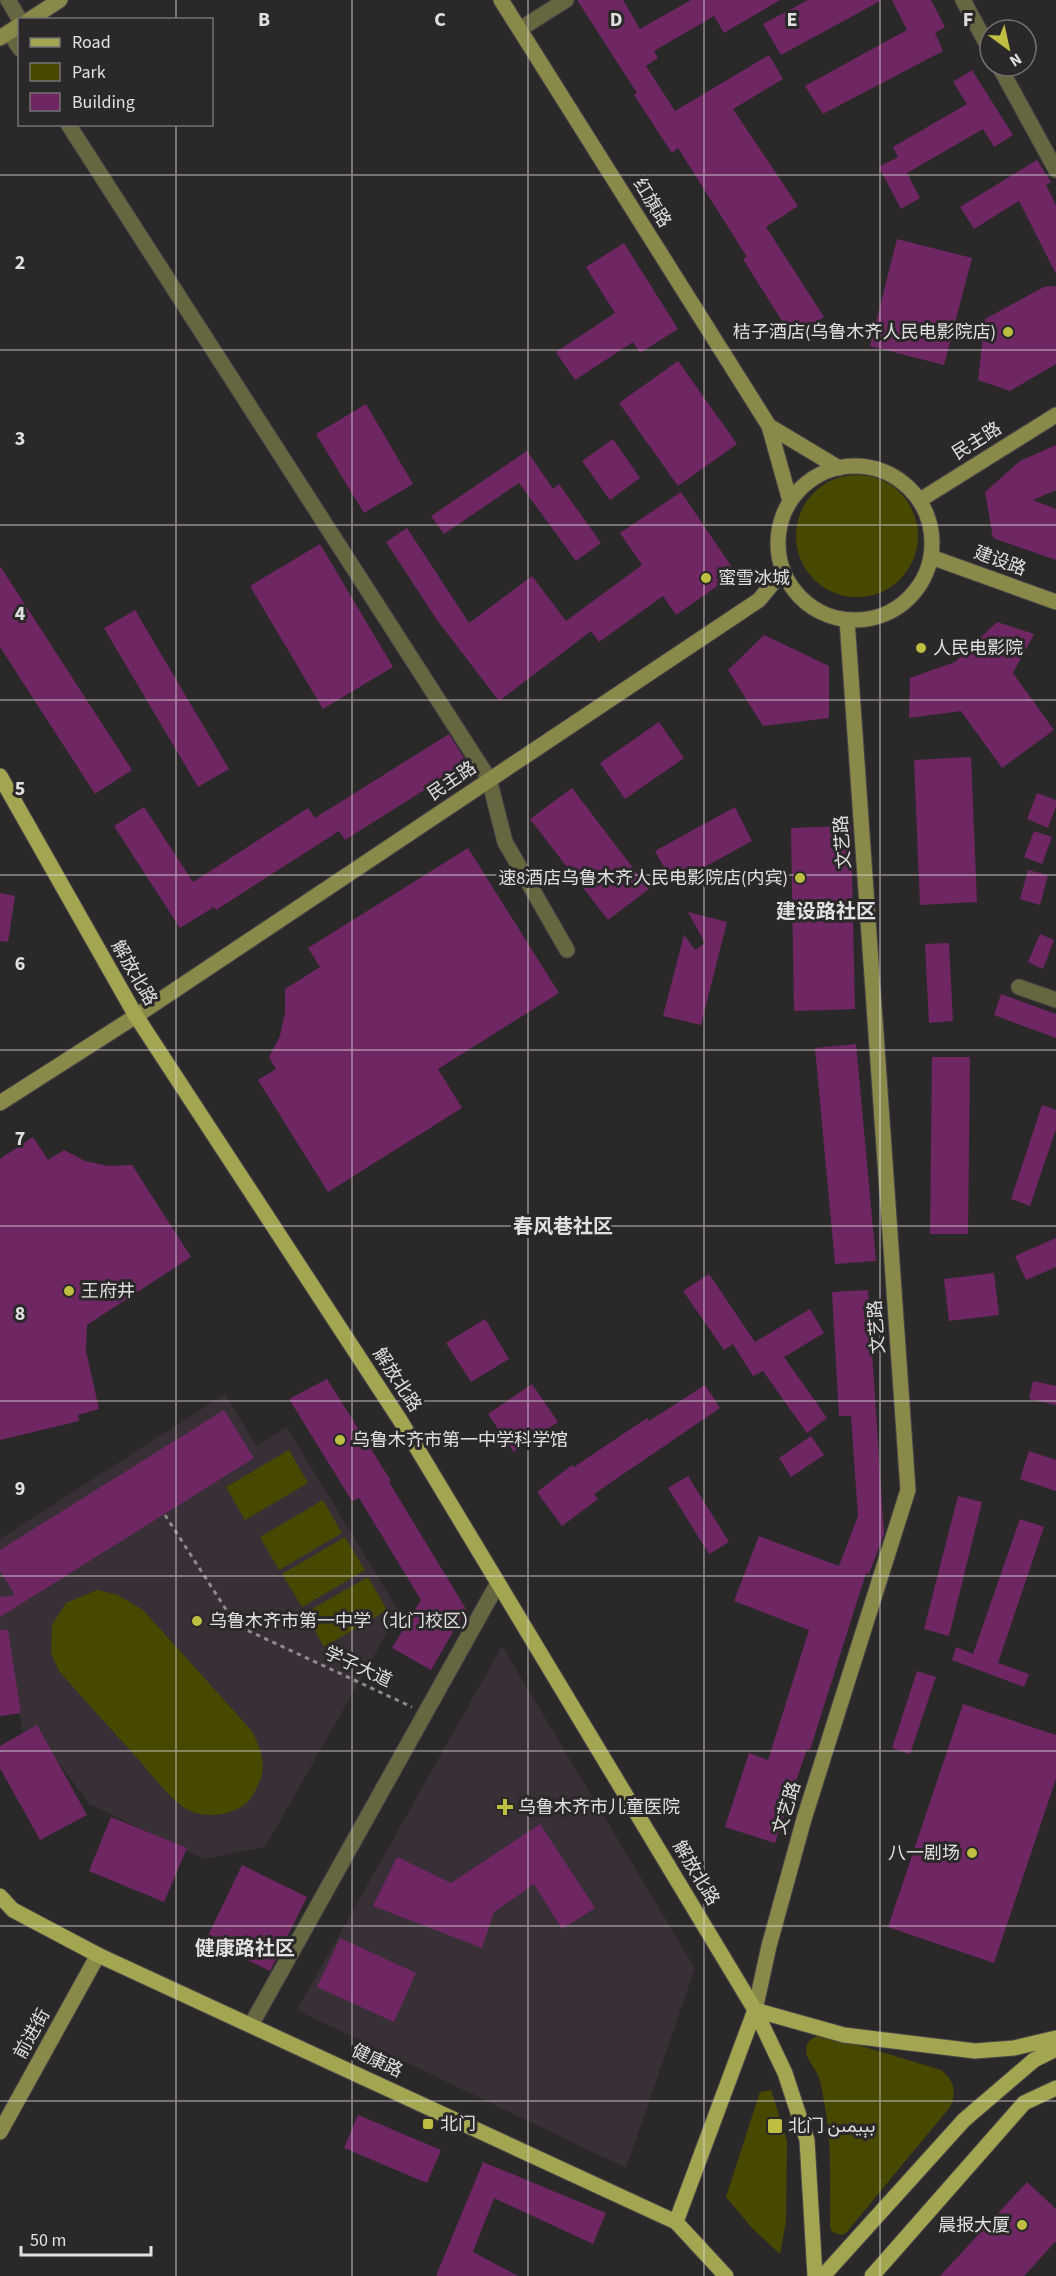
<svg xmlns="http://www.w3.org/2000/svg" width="1056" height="2276" font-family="'Source Sans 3',Vazirmatn,'Noto Sans SC',sans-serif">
<rect width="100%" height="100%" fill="#2b282a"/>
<path fill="#383036" d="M225,1394L256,1446L287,1427L399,1612L265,1847L204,1859L89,1804L44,1743L25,1740L0,1630V1539Z
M502,1646L695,1968L626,2168L297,2010Z"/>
<path fill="#484800" d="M796 536a61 61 0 1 1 122 0a61 61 0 1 1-122 0Z
M289,1450L308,1483L245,1520L226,1487Z
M323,1500L342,1533L279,1570L260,1537Z
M345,1537L365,1570L302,1607L282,1574Z
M368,1577L387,1610L324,1647L305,1613Z
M97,1590L118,1595L143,1610L252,1731C264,1756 268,1769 253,1795C241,1816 203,1821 183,1807C167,1795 153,1776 139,1760C112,1730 85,1701 59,1671L51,1653L52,1625L66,1603Z
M825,2035L941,2070C954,2080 957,2092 950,2107L846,2233L841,2235L832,2232L830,2227C830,2188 832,2146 825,2107C823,2097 822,2085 818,2076C815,2067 807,2061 806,2051C806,2040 815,2035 825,2035Z
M771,2090L787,2141L786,2221L780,2254L752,2228L726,2197L760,2092Z"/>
<path fill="#6f2764" d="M577,0H623L640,29L691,0H780L724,33L714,16L654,51L658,58L646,66L675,111L769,55L783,79L733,109L798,206L766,227L824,317L792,337L743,259L747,257L678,148L672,153L634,95L637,93Z
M808,0H882L781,55L763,24Z
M892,0H931L945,27L935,33L943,51L823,114L805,86L907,30Z
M972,70L1013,135L994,147L983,129L907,173L920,198L901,209L879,167L898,157L893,147L967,104L953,82Z
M1037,160L1051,182L1046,185L1056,205V274L1019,201L974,229L960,207Z
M897,239L972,258L944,365L870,346Z
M624,243L678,329L640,353L633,342L575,380L556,352L615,313L586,267Z
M1056,286V364L1010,391L978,380L985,319L1044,287Z
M678,361L737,444L678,486L619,403Z
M366,404L413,484L364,513L316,434Z
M613,439L640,478L610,500L582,461Z
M1056,445V490L1033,500L1056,509V560L993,538L985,492L1020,461Z
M527,451L553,489L559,484L601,543L576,561L519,483L444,534L431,516Z
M681,492L736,573L676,615L663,596L599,642L591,631L499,701L437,620L386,542L407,528L469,623L532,576L566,621L642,565L620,533Z
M320,544L393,667L323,709L250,586Z
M0,566L132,770L95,794L0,647Z
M135,610L229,769L198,787L104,628Z
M997,622L1034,634L1013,673L1054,730L1002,768L961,711L909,718L910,678L955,662Z
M764,635L829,666V718L763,726L728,670Z
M659,722L684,758L625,799L600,763Z
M449,734L467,763L345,840L339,831L216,910L214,907L180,928L114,826L144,807L193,882L308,808L315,818Z
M971,757L977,902L920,905L914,760Z
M572,788L649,889L608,920L530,819Z
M1037,793L1056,800V806L1048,828L1027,819Z
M735,807L752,841L673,884L655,851Z
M851,826L855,1009L794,1011L791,828Z
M1034,831L1052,837L1042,864L1024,857Z
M468,848L559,993L438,1069L462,1108L328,1192L258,1080L276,1069L269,1057L280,1036L285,1013V989L320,967L308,948Z
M1028,870L1048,875L1040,905L1020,899Z
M0,893L15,896L8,942L0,941Z
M688,912L727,922L701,1025L663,1016L684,935L695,950L705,943Z
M1040,934L1054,940L1043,969L1028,962Z
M949,943L953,1021L929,1023L925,944Z
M1001,994L1056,1014V1038L994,1015Z
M856,1044L876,1261L835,1264L815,1048Z
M932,1057H970L968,1234H930Z
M1042,1105L1056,1110V1129L1030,1206L1011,1199Z
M33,1137L48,1160L64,1150L85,1161L108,1166L132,1165L191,1257L87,1325L86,1351L99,1409L78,1415L79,1421L0,1440V1159Z
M1056,1238V1267L1026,1280L1015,1256Z
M994,1273L999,1315L949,1321L944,1279Z
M709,1274L755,1342L810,1309L824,1333L784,1357L827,1418L807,1433L763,1371L753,1376L733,1344L724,1350L683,1291Z
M868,1290L884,1534L869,1574L866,1573L810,1750L807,1749L775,1843L725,1827L749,1753L768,1760L809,1630L734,1601L759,1536L839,1566L858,1516L851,1416H839L832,1292Z
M485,1319L509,1359L471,1382L446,1343Z
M327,1379L391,1481L389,1482L466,1609L431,1670L392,1648L421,1600L359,1498L352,1501L289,1399Z
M1033,1381L1056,1386V1405L1029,1399Z
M532,1384L558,1422L514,1452L488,1414Z
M705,1385L720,1408L594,1494L598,1499L562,1526L537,1492L572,1465L574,1467L647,1418L649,1421Z
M224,1410L254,1458L0,1617V1597L15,1595L0,1571V1550Z
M811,1436L824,1455L791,1477L779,1458Z
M1029,1451L1056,1460V1491L1020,1479Z
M688,1476L729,1542L709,1554L668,1488Z
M958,1496L982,1502L949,1636L924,1629Z
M1020,1519L1044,1527L998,1663L1029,1674L1024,1687L952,1660L956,1647L973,1654Z
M0,1630H8L21,1713L0,1716Z
M917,1671L936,1677L910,1754L892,1748Z
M963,1704L1056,1735V1779L994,1963L888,1927Z
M37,1725L87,1815L40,1840L0,1768V1746Z
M111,1817L187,1848L164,1902L89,1871Z
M540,1824L595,1908L562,1929L534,1884L494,1912L482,1948L373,1906L397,1857L451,1883Z
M242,1865L307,1897L270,1971L206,1940Z
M340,1938L416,1973L394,2022L317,1987Z
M358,2115L441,2150L427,2183L344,2148Z
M483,2162L606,2213L593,2244L494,2198L473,2252L518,2276H436Z
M1027,2182L1056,2209V2241L1024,2276H940Z"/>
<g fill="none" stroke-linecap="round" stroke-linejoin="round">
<defs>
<path id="street" d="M8,0L20,20
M963,0L990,50
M520,29L566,0
M9,32L20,49
M999,66L1056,170
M68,124L489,779L505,842L567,950
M1019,987L1056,1000
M251,2025L498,1583"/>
<path id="secondary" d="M501,0L769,426L790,501
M29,20L60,0
M0,38L20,25
M769,426L839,468
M778 543a77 77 0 1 1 154 0a77 77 0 1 1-154 0Z
M920,500L1056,415
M931,557L1056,602
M0,1103L136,1016L759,600L783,571
M755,2010L769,1946L804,1819L908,1490L847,620
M0,2132L98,1955"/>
<path id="primary" d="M0,776L136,1016L400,1420L755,2010L785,2073L807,2140L815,2276
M0,1896L13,1910L98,1955L676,2222L726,2276
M755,2010L844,2035L975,2051L1014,2048L1056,2038
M676,2222L755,2010
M823,2276L964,2120L1034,2060L1056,2049
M872,2276L1024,2103L1056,2088"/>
</defs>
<use href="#street" stroke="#484547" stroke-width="17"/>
<use href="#secondary" stroke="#484547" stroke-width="17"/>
<use href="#primary" stroke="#484547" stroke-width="17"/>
<path stroke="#8c8a8b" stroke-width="3" stroke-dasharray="4.5 4.5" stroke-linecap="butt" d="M165,1515L236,1625L412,1707"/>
<use href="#street" stroke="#666740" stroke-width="15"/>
<use href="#secondary" stroke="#898a4a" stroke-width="15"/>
<use href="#primary" stroke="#a3a550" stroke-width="15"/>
</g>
<path fill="none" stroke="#e1dfe0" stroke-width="1.5" stroke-opacity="0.55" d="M176,0V20M352,0V2276M528,0V2276M704,0V2276M880,0V2276M176,124V2276M0,175H1056M0,350H1056M0,525H1056M0,700H1056M0,875H1056M0,1050H1056M0,1226H1056M0,1401H1056M0,1576H1056M0,1751H1056M0,1926H1056M0,2101H1056"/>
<g fill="#bebf42" stroke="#2b282a" stroke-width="2">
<circle cx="1008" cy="332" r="6"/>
<circle cx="706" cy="578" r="6"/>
<circle cx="921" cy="648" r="6"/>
<circle cx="800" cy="878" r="6"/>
<circle cx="69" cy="1291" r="6"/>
<circle cx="340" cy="1440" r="6"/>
<circle cx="197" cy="1621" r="6"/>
<path d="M502 1798h6v6h6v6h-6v6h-6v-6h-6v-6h6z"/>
<circle cx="972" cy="1853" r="6"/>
<rect x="422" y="2118" width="12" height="12" rx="3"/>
<rect x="767" y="2118" width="16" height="16" rx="3"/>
<circle cx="1022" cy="2225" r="6"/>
</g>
<g text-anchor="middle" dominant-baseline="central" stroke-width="6" stroke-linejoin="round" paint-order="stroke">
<g font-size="18" fill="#e1dfe0" stroke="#2b282a">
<text transform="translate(652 203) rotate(58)">红旗路</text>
<text transform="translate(977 441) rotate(-32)">民主路</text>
<text transform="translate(1000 561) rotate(20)">建设路</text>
<text transform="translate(452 781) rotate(-34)">民主路</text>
<text transform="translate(843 842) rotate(-94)">文艺路</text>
<text transform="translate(134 973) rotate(60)">解放北路</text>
<text transform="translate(877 1327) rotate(-94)">文艺路</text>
<text transform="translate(397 1380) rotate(57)">解放北路</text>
<text transform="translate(358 1667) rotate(25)">学子大道</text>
<text transform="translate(787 1808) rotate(-73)">文艺路</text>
<text transform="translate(696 1873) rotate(59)">解放北路</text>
<text transform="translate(32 2034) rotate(-61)">前进街</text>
<text transform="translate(377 2061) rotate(25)">健康路</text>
</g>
<g font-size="18" fill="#e1dfe0" stroke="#2b282a" text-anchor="start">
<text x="996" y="332" text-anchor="end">桔子酒店(乌鲁木齐人民电影院店)</text>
<text x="718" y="578">蜜雪冰城</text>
<text x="933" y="648">人民电影院</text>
<text x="788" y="878" text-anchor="end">速8酒店乌鲁木齐人民电影院店(内宾)</text>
<text x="81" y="1291">王府井</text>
<text x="352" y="1440">乌鲁木齐市第一中学科学馆</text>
<text x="209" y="1621">乌鲁木齐市第一中学（北门校区）</text>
<text x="518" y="1807">乌鲁木齐市儿童医院</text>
<text x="960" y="1853" text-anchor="end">八一剧场</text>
<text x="440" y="2124">北门</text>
<text x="788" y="2126">北门 بېيمىن</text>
<text x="1010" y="2225" text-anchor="end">晨报大厦</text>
</g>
<g font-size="20" font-weight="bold" fill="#e1dfe0" stroke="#2b282a">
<text x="826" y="912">建设路社区</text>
<text x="563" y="1227">春风巷社区</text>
<text x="245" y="1949">健康路社区</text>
</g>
</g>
<g font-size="20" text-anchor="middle" font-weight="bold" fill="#e1dfe0" stroke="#2b282a" stroke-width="6" stroke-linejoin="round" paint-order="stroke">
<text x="264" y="26">B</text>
<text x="440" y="26">C</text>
<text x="616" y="26">D</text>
<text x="792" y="26">E</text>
<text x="968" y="26">F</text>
<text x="20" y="269">2</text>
<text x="20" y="445">3</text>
<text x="20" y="620">4</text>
<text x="20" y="795">5</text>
<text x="20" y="970">6</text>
<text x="20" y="1145">7</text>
<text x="20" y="1320">8</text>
<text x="20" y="1495">9</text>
</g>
<rect x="18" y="18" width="195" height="108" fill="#2b282a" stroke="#747173" stroke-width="1.5"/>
<rect x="30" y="38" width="30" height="9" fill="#a3a550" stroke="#747173" stroke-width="1.5"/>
<text x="72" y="48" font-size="18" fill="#e1dfe0">Road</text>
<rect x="30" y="63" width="30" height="18" fill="#484800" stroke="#747173" stroke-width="1.5"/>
<text x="72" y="78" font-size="18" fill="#e1dfe0">Park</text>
<rect x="30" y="93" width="30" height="18" fill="#6f2764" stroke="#747173" stroke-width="1.5"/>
<text x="72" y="108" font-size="18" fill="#e1dfe0">Building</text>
<g transform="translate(1008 48) rotate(147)"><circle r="28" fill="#2b282a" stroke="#747173" stroke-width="1.5"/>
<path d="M0-4.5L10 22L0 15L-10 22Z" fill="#bebf42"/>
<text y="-9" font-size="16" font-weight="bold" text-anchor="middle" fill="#e1dfe0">N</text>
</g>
<path d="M21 2246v9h130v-9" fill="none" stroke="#e1dfe0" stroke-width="3"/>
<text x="30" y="2246" font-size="18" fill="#e1dfe0" stroke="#2b282a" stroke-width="4.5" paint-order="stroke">50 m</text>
</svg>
